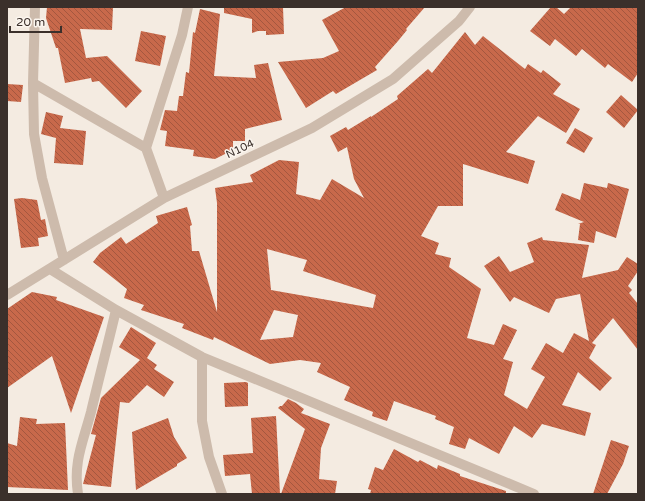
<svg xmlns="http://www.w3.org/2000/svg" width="645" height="501" font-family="'Varela Round',sans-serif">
<defs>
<pattern id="building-back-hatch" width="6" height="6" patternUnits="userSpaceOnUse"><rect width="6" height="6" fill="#c8694b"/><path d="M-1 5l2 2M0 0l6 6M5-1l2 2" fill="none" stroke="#a4573f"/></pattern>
</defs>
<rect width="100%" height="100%" fill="#f4ebe1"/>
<path fill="url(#building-back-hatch)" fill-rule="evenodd" d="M47,7H113L112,30L80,29L86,58L107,56L142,91L126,108L99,81L92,82L91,78L65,83L58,48H56L46,18Z
M224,7H283L284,34L266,35V31H258L252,33V19L224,13Z
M346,7H425L406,29L407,30L398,41L375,67L377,70L336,94L333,91L306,108L278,62L323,58L339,51L322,20Z
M551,7H556L564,14L571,7H638V73L632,82L608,64L605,68L582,49L576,56L555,39L550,46L530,31Z
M200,9L220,14L214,76L256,78L254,65L268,63L282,120L245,129V141H233V150L215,159L193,156L194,150L165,146L167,131L160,130L165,110L177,111L179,96H183L186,72L189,73L193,32L195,33Z
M141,31L166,36L160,66L135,61Z
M465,32L475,45L483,36L525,69L528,64L541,73L543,70L561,84L553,94L580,109L566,133L538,116L506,152L535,161L528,184L463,164V206H438L421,236L439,243L435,254L451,258L449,267L481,289L467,338L494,345L503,324L517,330L503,359L513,362L504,395L527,409L545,377L531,369L546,343L563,353L574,333L589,341L580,294L556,299L549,313L514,297L510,302L484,266L499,256L510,272L534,262L527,243L542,237L543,240L589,245L582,278L618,270L627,257L638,264V271L628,286L632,290L629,293L638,304V350L613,318L592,343L596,345L589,358L612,378L600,391L578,372L562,405L591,413L585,436L542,424L532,438L514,426L499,454L469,438L465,449L449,444L454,427L435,419L436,416L394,401L387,421L372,416L373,412L344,400L350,387L317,372L321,363L300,360L270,364L214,337L213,340L182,328L184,324L141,310L144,305L124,298L127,289L93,262L100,253L121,237L126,244L158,223L156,216L187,207L192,225L190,226L192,251H199L217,312V203L215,188L253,182L250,175L279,160L299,162L296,194L320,200L332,179L364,198L354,179L347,147L338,152L330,136L346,127L348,130L371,116V117L398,99L397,96L428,69L432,73ZM267,249L307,260L303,271L376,295L373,308L271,290ZM274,310L298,315L293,337L260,340Z
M7,84L23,85L21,102L7,101Z
M621,95L638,110L624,128L606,112Z
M46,112L63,116L60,128L86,131L83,165L54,163L56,138L41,134Z
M575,128L593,138L584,153L566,143Z
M584,183L607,188L608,183L629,189L616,238L596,231L594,243L578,240L580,224H578L584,222L555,210L562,193L580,200Z
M22,198L37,200L41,220L45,219L48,236L38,238L39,246L21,248L14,199Z
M32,292L57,297L56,300L104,317L71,413L52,356L7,388V309Z
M131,327L156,343L147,358L157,365L154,369L174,382L164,397L147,385L129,403L120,402L111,487L83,484L96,435L91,434L101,398L140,360L119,347Z
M246,382L248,383V406L225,407L224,383Z
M288,399L296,403L304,409L301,413L330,424L321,448L319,479L337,481L335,494H281L305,429L278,408L280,406H282Z
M276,416L280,494H252L250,474L225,476L223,455L253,453L251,418Z
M20,417L37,419L36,424L65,423L68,490L7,487V443L17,446Z
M168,418L174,437L187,458L177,464V466L136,490L132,432Z
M611,440L629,446L623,464L607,494H593Z
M394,449L418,462L420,460L437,469L438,465L460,474V476L506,491V494H370L371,490L368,489L375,467L383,470Z"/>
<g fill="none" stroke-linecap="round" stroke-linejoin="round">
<path stroke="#cdbbac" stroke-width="10" d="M35,7L33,83L34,134L42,178L64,260
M33,83L146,148
M164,198L146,148L182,35L188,7
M50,269L116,310L202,357L534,494
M7,295L164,198L312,128L393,79L459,21L470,7
M202,357V421L209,457L222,494
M78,494C73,462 83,442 91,412C99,378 108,344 116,310"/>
</g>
<g text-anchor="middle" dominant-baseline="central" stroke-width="3" stroke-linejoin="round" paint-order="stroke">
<g font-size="11" fill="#3b302b" stroke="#fbf5ee">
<text transform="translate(240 149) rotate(-25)">N104</text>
</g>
</g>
<rect width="645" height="501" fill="none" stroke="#3b302b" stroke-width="16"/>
<path d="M10 26v6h51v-6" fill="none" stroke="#3b302b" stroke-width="2"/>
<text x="16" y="26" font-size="12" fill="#3b302b" stroke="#fbf5ee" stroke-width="3" paint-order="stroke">20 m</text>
</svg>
